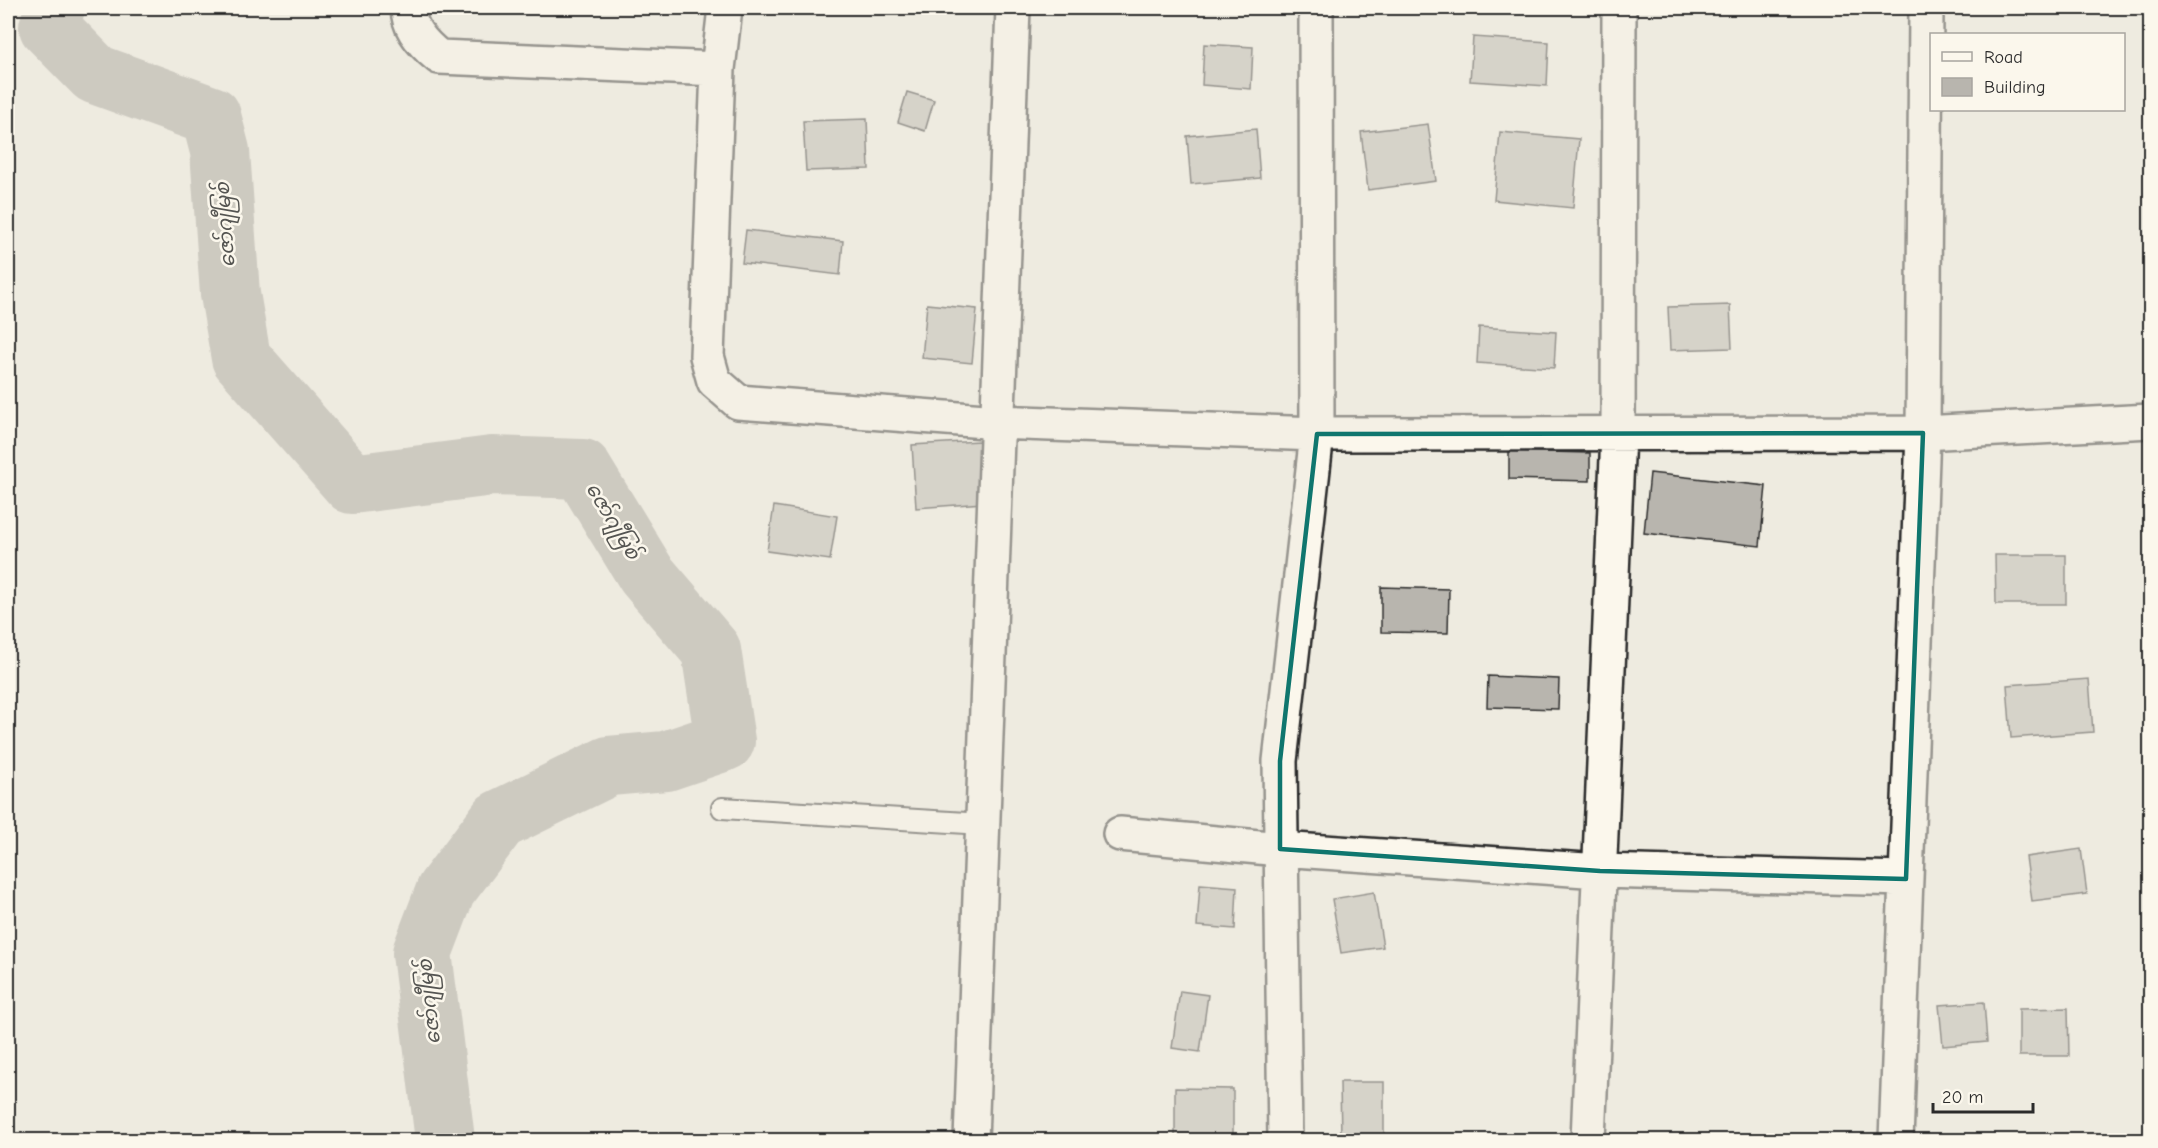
<svg xmlns="http://www.w3.org/2000/svg" width="2158" height="1148" font-family="'Comic Neue','Noto Sans Myanmar',sans-serif">
<rect width="100%" height="100%" fill="#eeebe0"/>
<filter id="ink" filterUnits="userSpaceOnUse"><feTurbulence type="fractalNoise" baseFrequency=".0167" numOctaves="2"/><feDisplacementMap in="SourceGraphic" scale="12" xChannelSelector="R" yChannelSelector="G"/><feConvolveMatrix kernelMatrix="1 2 1 2 8 2 1 2 1" color-interpolation-filters="sRGB"/></filter>
<g filter="url(#ink)">
<g fill="none" stroke-linecap="round" stroke-linejoin="round">
<path stroke="#a4a29a" stroke-width="60" d="M55,8L49,27L95,74L211,116L220,151L230,294L241,358L352,484L492,466L582,469L646,574L711,650L725,741L666,761L609,766L499,820L446,890L422,953L445,1140"/>
</g>
<path fill="#b8b5ae" stroke="#2b2b2b" stroke-width="1.5" d="M1473,37L1549,42L1547,86L1470,81Z
M1204,44L1253,47L1251,89L1202,85Z
M907,92L934,100L925,131L898,122Z
M867,119L869,169L806,171L803,121Z
M1428,124L1436,181L1368,190L1361,132Z
M1256,129L1260,178L1191,184L1187,136Z
M1500,132L1579,139L1573,208L1494,200Z
M746,230L843,241L840,275L742,263Z
M927,304L977,309L972,363L922,358Z
M1730,305L1732,348L1670,350L1668,307Z
M1479,327L1556,332L1554,368L1477,363Z
M979,441L983,503L916,508L912,445Z
M1509,451L1590,453V481L1509,479Z
M1650,473L1766,486L1760,546L1644,533Z
M774,506L837,516L830,560L767,551Z
M1995,555H2066V604H1996Z
M1381,587L1449,589L1448,633L1381,632Z
M1488,676L1559,679L1558,709L1487,707Z
M2089,679L2093,732L2011,738L2007,685Z
M2081,849L2087,894L2032,901L2026,857Z
M1200,884L1237,887L1235,929L1197,926Z
M1374,892L1383,947L1341,953L1332,899Z
M1180,991L1208,995L1200,1052L1172,1048Z
M1984,1002L1987,1042L1943,1046L1939,1005Z
M2068,1008L2069,1056H2019V1009Z
M1340,1082H1384V1137L1341,1138Z
M1175,1088L1233,1089V1140H1175Z"/>
<g fill="none" stroke-linecap="round" stroke-linejoin="round">
<defs>
<path id="lane" d="M722,808L983,824"/>
<path id="street" d="M408,8C408,28 424,45 439,57L718,69
M725,8L718,69L707,356L714,381L738,402L998,422L1317,434L1923,433L2150,421
M1120,834L1280,849L1600,871L1906,879
M971,1140L1013,8
M1285,1140L1280,761L1317,434L1316,8
M1588,1140L1618,434L1619,8
M1896,1140L1923,433L1926,8"/>
</defs>
<use href="#lane" stroke="#2b2b2b" stroke-width="24"/>
<use href="#street" stroke="#2b2b2b" stroke-width="38"/>
<use href="#lane" stroke="#fbf7ec" stroke-width="20"/>
<use href="#street" stroke="#fbf7ec" stroke-width="33"/>
</g>
</g>
<path d="M0 0H2158V1148H0ZM1923,433L1906,879L1600,871L1280,849V761L1317,434Z" fill="#eeebe0" fill-opacity=".55" fill-rule="evenodd"/>
<path fill="none" stroke="#0f766e" stroke-width="4.5" stroke-linejoin="round" d="M1923,433L1906,879L1600,871L1280,849V761L1317,434Z"/>
<g text-anchor="middle" dominant-baseline="central" stroke-width="5" stroke-linejoin="round" paint-order="stroke">
<g font-size="20" font-style="italic" fill="#555552" stroke="#fbf7ec">
<text transform="translate(225 225) rotate(-94)">ဇော်ဂျီမြစ်</text>
<text transform="translate(613 521) rotate(59)">ဇော်ဂျီမြစ်</text>
<text transform="translate(429 1002) rotate(-96)">ဇော်ဂျီမြစ်</text>
</g>
</g>
<rect width="2158" height="1148" fill="none" stroke="#fbf7ec" stroke-width="30"/>
<rect x="15" y="15" width="2128" height="1118" fill="none" stroke="#2b2b2b" stroke-width="2" filter="url(#ink)"/>
<rect x="1930" y="33" width="195" height="78" fill="#fbf7ec" stroke="#a8a59f" stroke-width="1.5"/>
<rect x="1942" y="52" width="30" height="9" fill="#fbf7ec" stroke="#a8a59f" stroke-width="1.5"/>
<text x="1984" y="63" font-size="18" fill="#2b2b2b">Road</text>
<rect x="1942" y="78" width="30" height="18" fill="#b8b5ae" stroke="#a8a59f" stroke-width="1.5"/>
<text x="1984" y="93" font-size="18" fill="#2b2b2b">Building</text>
<path d="M1933 1103v9h100v-9" fill="none" stroke="#2b2b2b" stroke-width="3"/>
<text x="1942" y="1103" font-size="18" fill="#2b2b2b" stroke="#fbf7ec" stroke-width="4.5" paint-order="stroke">20 m</text>
</svg>
